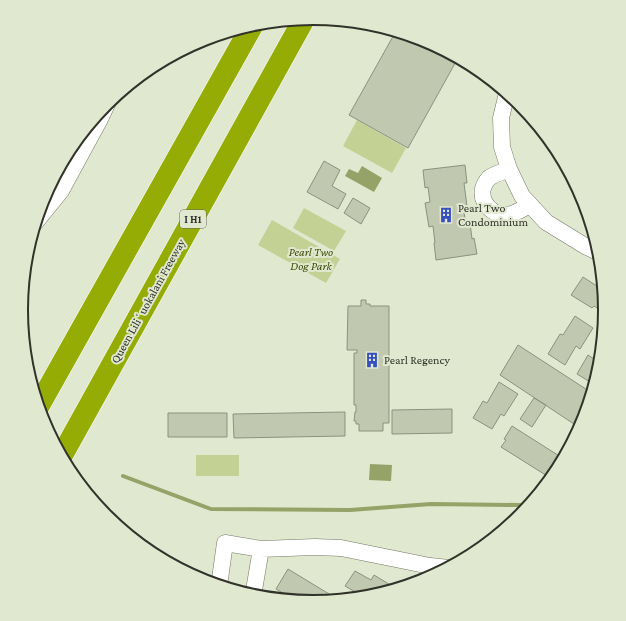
<svg xmlns="http://www.w3.org/2000/svg" width="626" height="621" font-family="'Crimson Pro',serif">
<rect width="100%" height="100%" fill="#e1e8d0"/>
<path fill="#c3d195" d="M127,87L100,131L38,214L43,198L70,148L106,104Z
M357,120L406,148L392,173L343,146Z
M304,208L346,231L334,251L293,228Z
M272,220L340,259L326,283L258,245Z
M196,455H239V476H196Z"/>
<path fill="#95a268" d="M362,166L382,178L374,192L345,176L349,169L358,173Z
M370,464L392,465L391,481L369,480Z"/>
<g fill="none" stroke-linecap="round" stroke-linejoin="round">
<path stroke="#95a268" stroke-width="4" d="M123,476L211,509L350,510L431,504L519,505L528,507"/>
</g>
<path fill="#c1c8b0" stroke="#8c917b" d="M396,31L425,40L458,58L408,148L349,115Z
M324,161L340,170L332,186L346,194L338,209L307,192Z
M465,165L467,183H464L467,206L463,207L466,224L470,223L472,239L474,238L477,254L436,260L434,243H435L433,226L429,227L425,203L430,202L428,187L425,188L423,170Z
M353,198L370,208L361,224L344,213Z
M583,277L603,290L605,313L594,306L592,308L571,295Z
M361,300H366V304H370V306H389V423H383V431H359V424H356V421H354L355,412H356V405H354V353H357V350H347L348,306H361Z
M575,316L593,328L580,349L576,346L565,365L548,354L560,334L563,335Z
M518,345L592,393L583,423L580,428L500,375Z
M588,355L600,363V368L595,385L577,374Z
M499,382L518,394L504,416L501,414L492,429L473,418L483,401L487,403Z
M534,398L546,405L532,427L520,419Z
M452,409V433L392,434V410Z
M345,412V436L234,438L233,414Z
M168,413H227V437H168Z
M512,426L564,459L556,473L552,479L501,447L506,440L504,439Z
M576,426L580,429L568,450L563,447Z
M288,569L334,597L331,601L313,603L298,602L276,589Z
M355,571L371,580L374,575L397,589L370,597L366,598L363,595L362,596L345,586Z"/>
<g fill="none" stroke-linecap="round" stroke-linejoin="round">
<defs>
<path id="minor" d="M507,93L501,118L502,147L509,169L522,196L546,222L585,246L600,253
M509,169C503,172 494,174 489,178C474,194 487,215 507,215C513,215 524,208 530,205
M35,223L61,191L99,121L108,102
M219,586L225,543L261,549L315,547L341,548L430,566L449,568
M253,596L261,549"/>
<path id="highway" d="M38,407L253,24
M61,457L304,19"/>
</defs>
<use href="#minor" stroke="#737963" stroke-width="17"/>
<use href="#highway" stroke="#fff" stroke-width="23"/>
<use href="#minor" stroke="#fff" stroke-width="16"/>
<use href="#highway" stroke="#95ac04" stroke-width="22"/>
</g>
<defs>
<symbol id="building-bare" viewBox="-9 -9 18 18"><path d="M-4-6H4V6H1V3H-1V6H-4ZM-2.5-4.3h1.7v1.8h-1.7ZM.8-4.3h1.7v1.8H.8ZM-2.5-1h1.7V.8h-1.7ZM.8-1h1.7V.8H.8Z" fill="#354ec0" stroke="#e1e8d0" stroke-width="2.5" paint-order="stroke"/></symbol>
</defs>
<g fill-rule="evenodd">
<use href="#building-bare" x="435" y="204" width="22" height="22"/>
<use href="#building-bare" x="361" y="349" width="22" height="22"/>
</g>
<g text-anchor="middle" dominant-baseline="central" stroke-width="4" stroke-linejoin="round" paint-order="stroke">
<rect fill="#e1e8d0" stroke="#66695c" stroke-width="1" x="180" y="210" width="26" height="18" rx="3"/>
<g font-size="11" font-weight="bold" fill="#31332a">
<text x="193" y="219">I H1</text>
</g>
<g font-size="12" fill="#31332a" stroke="#e1e8d0" text-anchor="start">
<text x="458" y="208">Pearl Two<tspan x="458" dy="14">Condominium</tspan></text>
<text x="384" y="360">Pearl Regency</text>
</g>
<g font-size="12" font-style="italic" fill="#3e4901" stroke="#e1e8d0">
<text x="311" y="252">Pearl Two<tspan x="311" dy="14">Dog Park</tspan></text>
</g>
<g font-size="12" fill="#31332a" stroke="#e1e8d0">
<text transform="translate(148 301) rotate(-61)">Queen Liliʻuokalani Freeway</text>
</g>
</g>
<path d="M0 0H626V621H0ZM28 310a285 285 0 1 1 570 0a285 285 0 1 1-570 0Z" fill="#e1e8d0" fill-rule="evenodd"/>
<path fill="none" stroke="#31332a" stroke-width="2" d="M28 310a285 285 0 1 1 570 0a285 285 0 1 1-570 0Z"/>
</svg>
